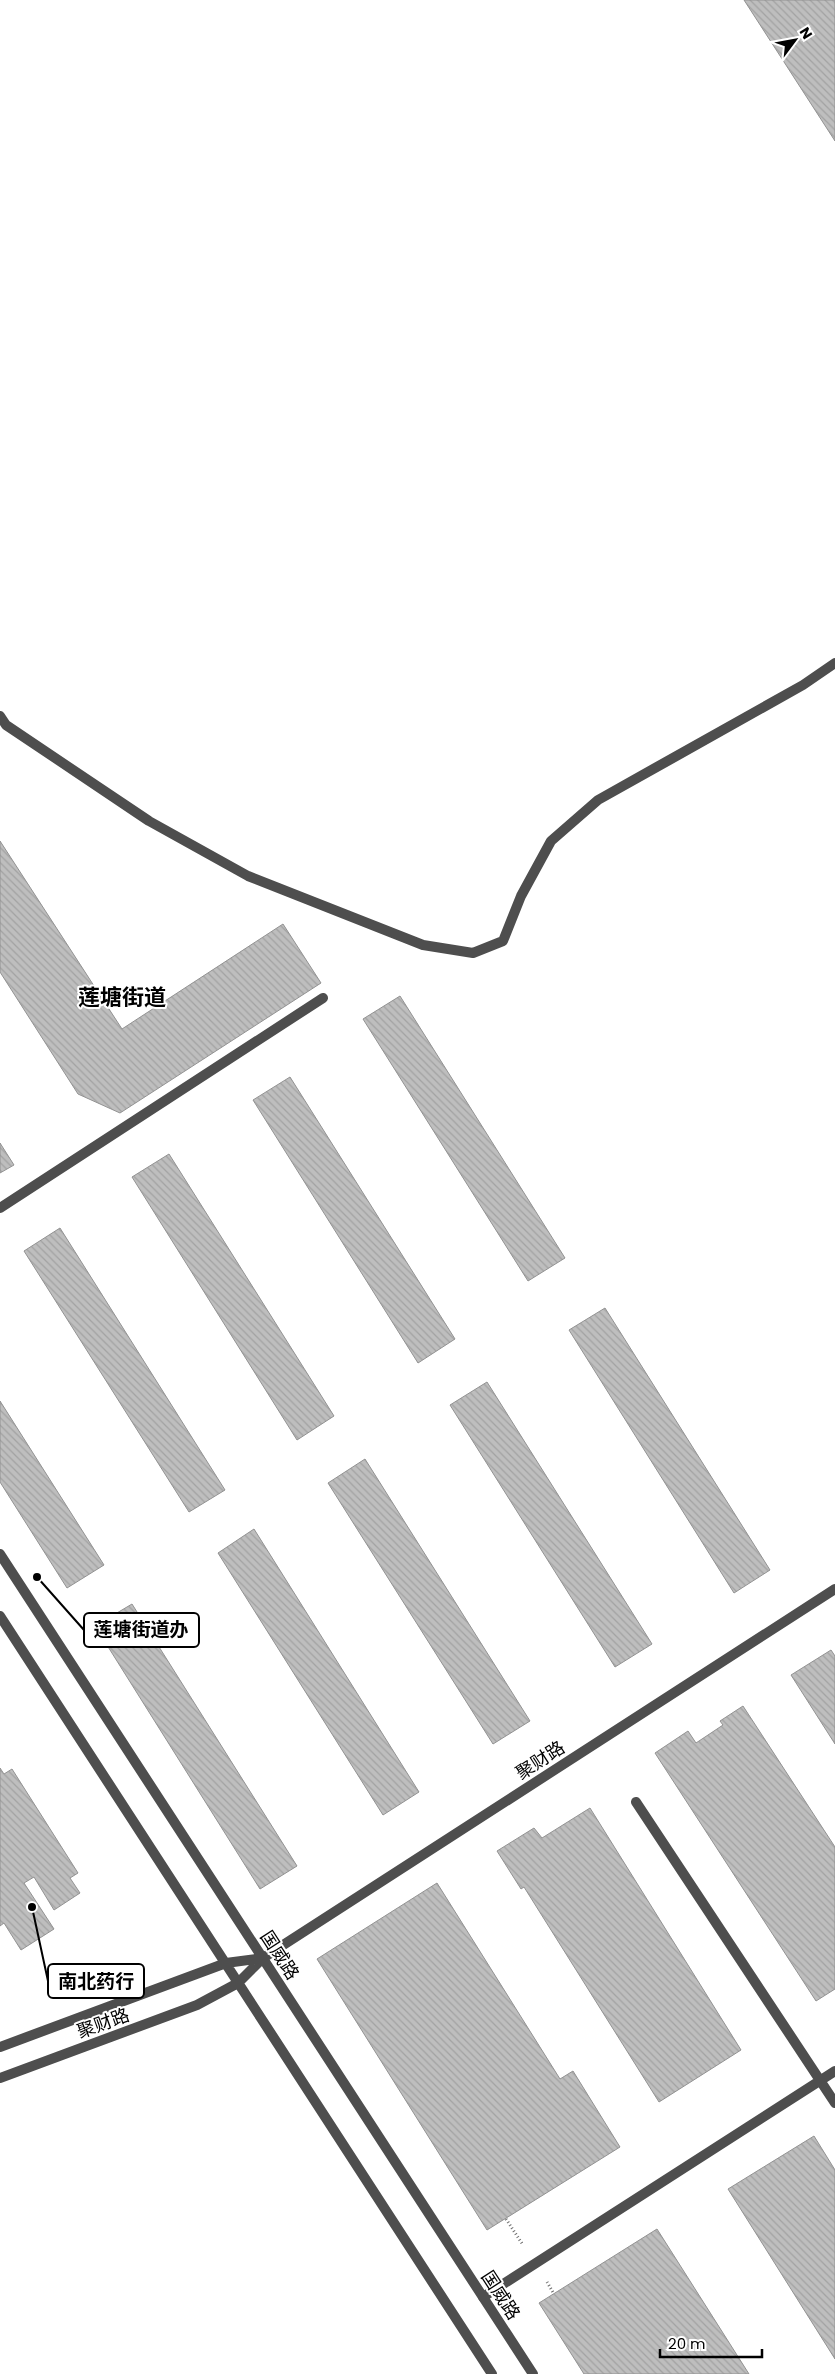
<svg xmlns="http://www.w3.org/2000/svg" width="835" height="2374" font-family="Poppins,'Noto Sans SC',sans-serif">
<defs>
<pattern id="building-back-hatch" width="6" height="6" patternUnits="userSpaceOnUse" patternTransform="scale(1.25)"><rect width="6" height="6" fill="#bebebe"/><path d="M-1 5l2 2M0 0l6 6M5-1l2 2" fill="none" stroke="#a2a2a2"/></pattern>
</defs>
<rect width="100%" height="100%" fill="#fff"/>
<path fill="url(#building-back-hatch)" stroke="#929292" d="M744,0H835V141Z
M0,841L122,1029L283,924L321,983L120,1113L78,1094L0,972Z
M400,996L565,1258L528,1281L363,1019Z
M290,1077L455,1339L418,1363L253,1100Z
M0,1143L14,1165L0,1173Z
M169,1154L334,1416L297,1440L132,1177Z
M60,1228L225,1490L189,1512L24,1251Z
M605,1308L770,1570L734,1593L569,1330Z
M487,1382L652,1644L615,1667L450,1405Z
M0,1401L104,1565L67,1588L0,1482Z
M365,1459L530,1721L493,1744L328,1483Z
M254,1529L419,1792L383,1815L218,1553Z
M132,1604L297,1866L260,1889L95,1626Z
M831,1650L835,1656V1744L791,1675Z
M743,1706L835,1847V1989L816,2001L655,1753L688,1731L696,1743L723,1725L720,1721Z
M0,1768L4,1774L12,1769L78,1873L70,1878L80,1893L54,1910L34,1877L24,1883L54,1929L21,1950L4,1923L0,1926Z
M590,1808L741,2050L659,2102L524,1887L521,1889L497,1851L534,1828L542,1838Z
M437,1883L560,2079L573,2071L620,2147L487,2230L317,1959Z
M814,2136L835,2170V2359L728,2189Z
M657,2229L749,2374H584L539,2303Z"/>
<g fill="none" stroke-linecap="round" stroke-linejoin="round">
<path stroke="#707070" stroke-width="3" stroke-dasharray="1 2.5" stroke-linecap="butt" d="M506,2219L523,2245
M547,2282L554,2294"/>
<path stroke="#4e4e4e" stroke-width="10" d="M0,716L6,725L149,821L248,876L423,945L473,953L503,941L521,896L551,841L598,800L803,685L835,663
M0,1208L323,998
M636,1802L835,2103
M483,2297L835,2071"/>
<path stroke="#4e4e4e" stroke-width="10" d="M0,1554L533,2374
M0,1616L492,2374
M0,2047L226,1963L263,1958
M0,2078L197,2005L238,1983L263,1958L835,1589"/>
</g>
<g text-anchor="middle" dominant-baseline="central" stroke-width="4" stroke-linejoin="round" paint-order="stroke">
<g font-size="18" fill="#000" stroke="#fff">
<text transform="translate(540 1760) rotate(-33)">聚财路</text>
<text transform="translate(280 1955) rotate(57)">国威路</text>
<text transform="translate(103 2023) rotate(-20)">聚财路</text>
<text transform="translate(501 2295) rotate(57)">国威路</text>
</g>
<g font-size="22" font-weight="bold" fill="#000" stroke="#fff">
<text x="122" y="997">莲塘街道</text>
</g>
</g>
<path fill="none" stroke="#000" stroke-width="2" d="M37 1577L84 1630M32 1907L48 1981"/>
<g fill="#000" stroke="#fff" stroke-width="2">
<circle cx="37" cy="1577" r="5"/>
<circle cx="32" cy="1907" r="5"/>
</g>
<g fill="#fff" stroke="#000" stroke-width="2">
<rect x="84" y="1613" width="115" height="34" rx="5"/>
<rect x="48" y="1964" width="96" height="34" rx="5"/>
</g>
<g font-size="19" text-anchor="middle" font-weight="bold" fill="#000">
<text x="141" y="1636">莲塘街道办</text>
<text x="96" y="1988">南北药行</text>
</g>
<g transform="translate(795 40) rotate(58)" stroke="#ffffff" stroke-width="4" paint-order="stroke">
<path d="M0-4L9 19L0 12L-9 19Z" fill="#000000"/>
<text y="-8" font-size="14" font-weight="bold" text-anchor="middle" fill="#000000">N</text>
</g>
<path d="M660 2349v8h102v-8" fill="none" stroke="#000000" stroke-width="2.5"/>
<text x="668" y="2349" font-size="15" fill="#000000" stroke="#ffffff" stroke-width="4" paint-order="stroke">20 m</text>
</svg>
